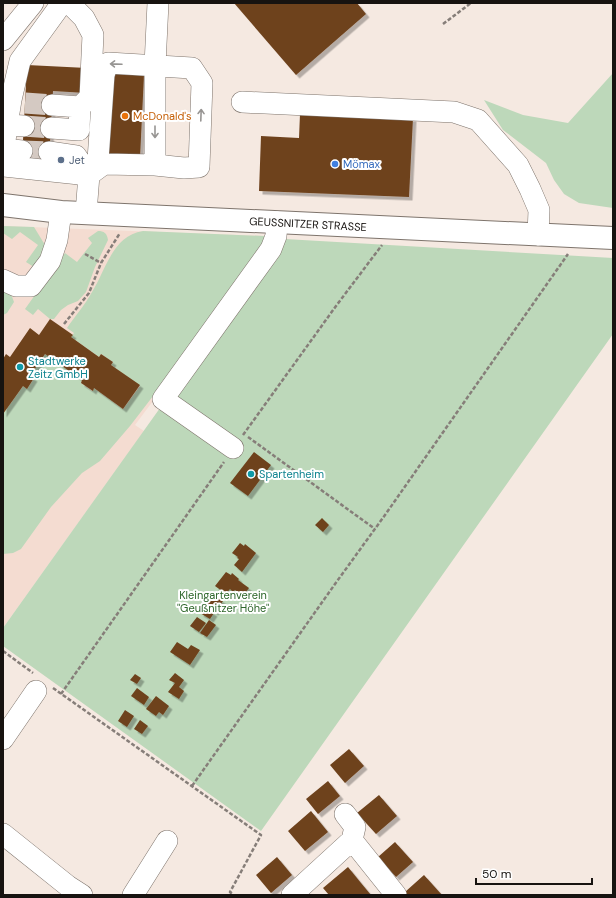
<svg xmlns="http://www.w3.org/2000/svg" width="616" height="898" font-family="'DM Sans',sans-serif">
<defs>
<filter id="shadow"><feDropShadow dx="3.5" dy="3.5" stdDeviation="0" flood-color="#0004"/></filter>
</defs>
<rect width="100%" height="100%" fill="#f5e9e1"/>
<path fill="#f4dcd1" d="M3,226L264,236L266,249L135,425L144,431L3,628Z"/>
<path fill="#bdd8ba" d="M613,73V208L579,203L564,194L554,180L546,163L503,130L484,100L523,115L568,123Z
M3,226L34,227L45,245L37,269L26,262L38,245L20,232L12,239L3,233Z
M98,231C104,231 107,233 108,240L95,267L86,292L78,301L68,305L61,310L54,319H50L38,309L33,315L25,309L65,253L77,262L92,243L88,238Z
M143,231L264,236V248L210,322L130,426L100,461L82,473L51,507L21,549L13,553L3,554V414L23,386L27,388L34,379L30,376L45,354L82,380L81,383L92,391L94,388L123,409L140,386L111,365L113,362L101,354L99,357L71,337L74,333L67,328C75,316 85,305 92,292C106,270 112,236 143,231Z
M285,239L613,258V334L261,831L3,646V628L175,387Z
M3,287L11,294L14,302L7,313L3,315Z"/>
<path fill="#6e421d" filter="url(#shadow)" d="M234,3H357L366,14L296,75Z
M27,65L87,68L86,93L53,91L49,160L22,159Z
M110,73L144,75L140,158L106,157Z
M300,114L413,118L409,197L259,191L261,136L299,138Z
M50,319L73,335L71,337L99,357L101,354L113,362L111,365L140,385L123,409L94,388L93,391L81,383L82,380L45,354L30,376L34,378L27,389L23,386L3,414V359L6,354L10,357L30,328L39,335Z
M254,452L271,465L248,496L230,483Z
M322,518L329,525L323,532L315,525Z
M240,543L244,546L245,544L256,553L242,572L234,565L239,559L237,558L238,557L232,553Z
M226,572L231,575L232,573L239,579L238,580L249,588L243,596L235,590L233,592L230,589L226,594L215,586Z
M212,594L223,601L215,612L205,605Z
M204,607L214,613L210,619L200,613Z
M197,617L206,623L199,632L190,626Z
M209,620L216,625L207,637L200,633Z
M177,642L188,649L191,645L200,650L190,665L170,652Z
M175,673L184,680L179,687L184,691L179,699L168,692L175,683L169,680Z
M135,674L141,678L137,684L130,680Z
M137,688L149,697L144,705L131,696Z
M156,696L169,706L163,715L159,712L156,716L146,709Z
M125,710L134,716L127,727L118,721Z
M140,720L148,726L142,734L134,729Z
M349,749L364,766L345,783L330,765Z
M328,781L340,796L318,814L306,799Z
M379,795L397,816L376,834L357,813Z
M311,811L328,832L305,851L288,831Z
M395,842L413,862L396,877L378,857Z
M277,857L292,875L271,893L256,875Z
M348,867L361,883L371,895H329L323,888Z
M424,875L442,895H407L405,892Z"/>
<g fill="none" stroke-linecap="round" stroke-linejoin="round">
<path stroke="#d4c9c2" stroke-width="21" stroke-dasharray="21 10" stroke-linecap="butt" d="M25,103L52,105
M24,126L51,128
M22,151L49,152"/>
<defs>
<path id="minor" d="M69,3L84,18L93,35L90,97L80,107
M3,40L33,3
M242,102L454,112L478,120L518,165L530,189L539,210L538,235
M7,125L11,100L20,61L62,3
M51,128L79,130L80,107L52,105
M4,149V166L89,175L76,156L49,152
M22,151L4,149L7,125L24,126
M104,164L98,160L104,75L108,63L192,68L202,83L199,167L184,168L155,165V65L158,3
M86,213L89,175L104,164L155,165
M3,280L16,286H31L50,261L57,240L61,212
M233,448L163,399L271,249L276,236L277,222
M3,739L36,691
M345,814L355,827L352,840
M3,834L68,886L82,895
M133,895L167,841
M292,895L352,840L396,895"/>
<path id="major" d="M3,205L61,212L613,238"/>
</defs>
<use href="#minor" stroke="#7e746c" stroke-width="22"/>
<use href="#major" stroke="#7e746c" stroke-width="24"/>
<path stroke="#867e79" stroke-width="2.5" stroke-dasharray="4 2" stroke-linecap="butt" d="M443,24L471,3
M85,254L101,263
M64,324L89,293L101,263L120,233
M243,435L336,306L382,245
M248,437L375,529
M3,651L33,673
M53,688L261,835L230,892L233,895
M61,694L224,462
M192,786L335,584L385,515L568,254"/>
<use href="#minor" stroke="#fff" stroke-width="21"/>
<use href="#major" stroke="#fff" stroke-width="22"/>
</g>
<defs><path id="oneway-shaft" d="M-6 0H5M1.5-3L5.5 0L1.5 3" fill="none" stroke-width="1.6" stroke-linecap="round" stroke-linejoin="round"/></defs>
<g stroke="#979593">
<use href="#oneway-shaft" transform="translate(116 64) rotate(-178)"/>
<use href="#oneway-shaft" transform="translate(201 115) rotate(-88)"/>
<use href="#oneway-shaft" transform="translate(155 132) rotate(90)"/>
</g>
<circle fill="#e8710a" stroke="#fff" stroke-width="1.5" cx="125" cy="116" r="4"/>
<circle fill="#5c6f8a" stroke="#fff" stroke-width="1.5" cx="61" cy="160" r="4"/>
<circle fill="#3f7fe0" stroke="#fff" stroke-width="1.5" cx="335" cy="164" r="4"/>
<g fill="#0f9aa8" stroke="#fff" stroke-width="1.5">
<circle cx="20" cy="367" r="4"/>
<circle cx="251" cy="474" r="4"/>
</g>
<g text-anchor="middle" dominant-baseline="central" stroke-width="4" stroke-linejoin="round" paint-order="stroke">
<g font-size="11" fill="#c56008" stroke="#fff" text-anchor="start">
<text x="133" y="116">McDonald's</text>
</g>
<g font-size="11" fill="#4e5e75" stroke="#fff" text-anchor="start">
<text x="69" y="160">Jet</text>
</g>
<g font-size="11" fill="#366cbe" stroke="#fff" text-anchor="start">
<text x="343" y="164">Mömax</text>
</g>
<g font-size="11" fill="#171310" stroke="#fff">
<text transform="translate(308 224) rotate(3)">GEUSSNITZER STRASSE</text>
</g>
<g font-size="11" fill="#0d838f" stroke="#fff" text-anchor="start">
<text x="28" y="361">Stadtwerke<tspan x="28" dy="13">Zeitz GmbH</tspan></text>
<text x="259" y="474">Spartenheim</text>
</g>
<g font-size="11" fill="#2d662a" stroke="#fff">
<text x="223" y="595">Kleingartenverein<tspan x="223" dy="13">"Geußnitzer Höhe"</tspan></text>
</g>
</g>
<rect width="616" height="898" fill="none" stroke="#171310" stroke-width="8"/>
<path d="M476 878v6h116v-6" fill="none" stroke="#171310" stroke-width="2"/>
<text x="482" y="878" font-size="12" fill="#171310" stroke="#ffffff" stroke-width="3" paint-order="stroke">50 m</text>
</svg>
